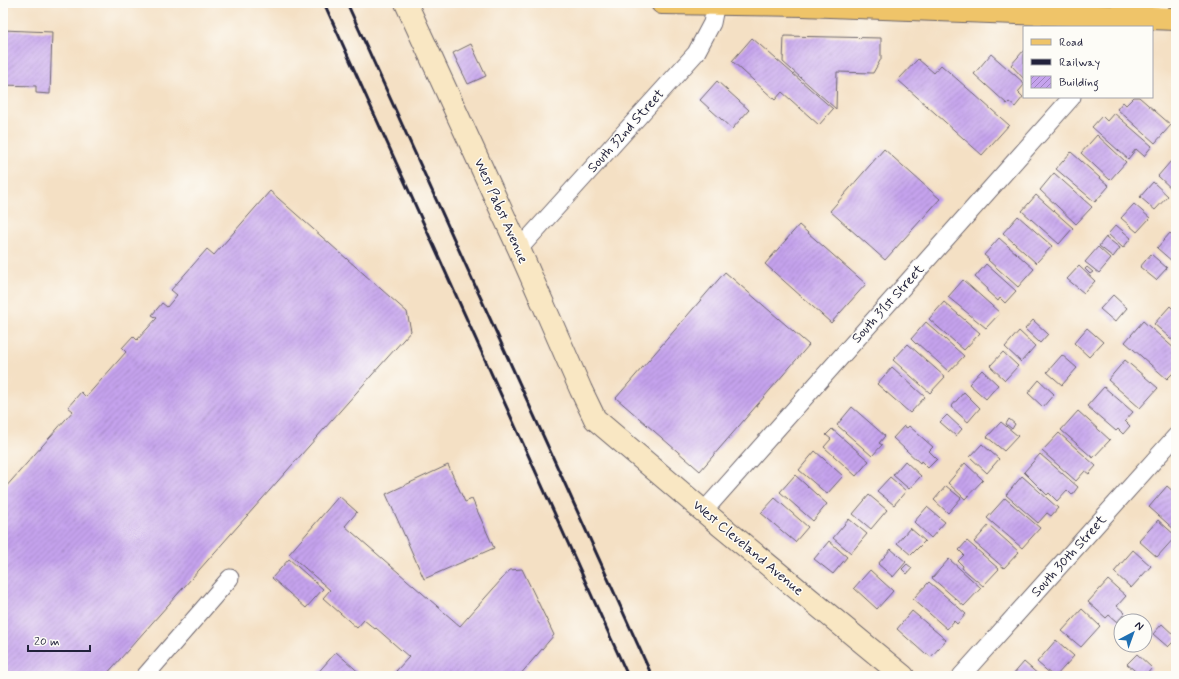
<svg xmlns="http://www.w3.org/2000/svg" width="1179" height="679" font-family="Mynerve,sans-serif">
<defs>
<pattern id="building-hatch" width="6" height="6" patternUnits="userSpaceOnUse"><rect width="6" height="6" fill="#c5a3ed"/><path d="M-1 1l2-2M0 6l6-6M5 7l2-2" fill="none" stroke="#a084c1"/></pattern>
</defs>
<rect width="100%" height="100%" fill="#fdfcf7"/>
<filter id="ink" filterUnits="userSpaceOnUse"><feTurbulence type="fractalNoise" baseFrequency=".025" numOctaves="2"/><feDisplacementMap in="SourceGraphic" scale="8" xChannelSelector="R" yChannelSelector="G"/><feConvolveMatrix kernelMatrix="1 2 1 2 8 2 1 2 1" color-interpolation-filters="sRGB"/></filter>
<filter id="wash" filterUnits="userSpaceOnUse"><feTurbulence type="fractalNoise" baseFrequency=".012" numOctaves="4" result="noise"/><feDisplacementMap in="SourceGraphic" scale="16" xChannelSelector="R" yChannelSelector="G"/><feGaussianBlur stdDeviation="0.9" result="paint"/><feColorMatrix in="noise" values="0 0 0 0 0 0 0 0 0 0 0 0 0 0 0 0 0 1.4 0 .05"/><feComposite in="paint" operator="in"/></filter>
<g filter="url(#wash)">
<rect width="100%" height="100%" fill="#f4e0c4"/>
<g id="blocks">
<path fill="url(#building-hatch)" d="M3,30L52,32L50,94L36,93V86L3,85Z
M784,36L881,38V59L873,73L837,72L836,109L783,62Z
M752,38L833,109L819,125L782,92L775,100L732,61Z
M471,44L486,76L468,84L453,53Z
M1024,50V79L1011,65Z
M991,54L1024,83V85L1018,92L1023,97L1015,107L1009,102L1007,104L974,74Z
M918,59L934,73L941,65L1009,125L982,155L898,80Z
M717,81L749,110L732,129L700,100Z
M1134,97H1139L1171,125L1155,143L1117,109L1123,102L1126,105Z
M1114,113L1152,146L1144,156L1136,149L1128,159L1092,127L1102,116L1107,121Z
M1097,135L1126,162L1110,180L1081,153Z
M884,149L940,199L885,260L830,211Z
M1071,152L1109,186L1095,202L1056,169Z
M1171,161L1176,166V186L1173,190L1158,176Z
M1054,173L1092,207L1076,224L1040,190Z
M1153,182L1168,196L1155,210L1140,197Z
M270,191L407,312L411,331L105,676H3V488L4,489L73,411L68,407L81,392L86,397L126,352L122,348L133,336L137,340L157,318L152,315L162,303L167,307L177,295L171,290L207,249L214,255Z
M1036,195L1073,228L1059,244L1022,211Z
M1134,204L1150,218L1137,232L1121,218Z
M1018,216L1052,246L1036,263L1003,233Z
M799,225L866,284L831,323L765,264Z
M1116,225L1131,238L1123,248L1108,234Z
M1170,233L1176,239V258L1173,262L1157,248Z
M1106,237L1120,248L1113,257L1099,246Z
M999,238L1034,269L1018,287L988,260L989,259L984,255Z
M1098,247L1111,259L1099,273L1085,262Z
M1151,254L1167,268L1156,280L1140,267Z
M986,264L1016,291L1005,303L1000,298L998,301L987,291L988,289L975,277Z
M1079,266L1095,281L1084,293L1067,279Z
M1087,267L1093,272L1090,274L1085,269Z
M725,272L809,345L700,471L616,398Z
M963,280L1000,313L986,328L948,297Z
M1113,295L1127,308L1115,322L1100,309Z
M944,302L980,333L964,350L929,319Z
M1170,306L1176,312V343L1154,324Z
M1033,320L1048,334L1040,343L1025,329Z
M1143,321L1176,350V370L1167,379L1125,342Z
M926,322L964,356L949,372L917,343L916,344L911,339Z
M1087,328L1103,342L1089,357L1074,343Z
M1019,331L1035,346L1021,362L1005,347Z
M908,344L945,377L930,393L893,360Z
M1003,352L1018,366L1005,380L990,366Z
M1062,355L1077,368L1062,385L1047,372Z
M1125,360L1158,388L1140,408L1108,380Z
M892,367L925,397L910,413L877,384Z
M982,370L998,385L986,399L969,384Z
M1039,380L1054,394L1043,407L1028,393Z
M1104,387L1133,412L1125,421L1130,426L1123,434L1118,429L1116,431L1087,406Z
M964,392L980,408L968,422L951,407Z
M852,407L885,436L879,443L882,445L872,456L837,425Z
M1078,411L1110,440L1093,458L1061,430Z
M947,415L962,429L956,436L940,422Z
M1009,419L1015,424L1012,429L1006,424Z
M1001,422L1018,436L1004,451L987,437Z
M904,426L907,428L909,426L933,447L929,451L937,459L928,468L921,461L920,463L893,438Z
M832,429L869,461L856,476L824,447L831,439L826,435Z
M1059,433L1096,466L1089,474L1085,471L1076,481L1042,451Z
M982,444L999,459L987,473L970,457Z
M815,451L843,476L827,494L799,470Z
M1040,454L1078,487L1072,495L1067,490L1057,501L1049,493L1047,495L1024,472Z
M905,461L921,476L909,489L893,475Z
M965,463L983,480L965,499L948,483Z
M448,465L465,502L472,499L494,548L424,579L386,494Z
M795,475L827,504L813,521L780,492Z
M1022,476L1058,508L1051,516L1047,513L1038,523L1006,495Z
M890,477L906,491L894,505L877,491Z
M946,486L961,498L948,513L934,500Z
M1167,486L1176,494V531L1149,507Z
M869,495L887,510L871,529L853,514Z
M339,496L357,512L345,526L460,626L510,570L522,569L554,635L519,676H402L396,671L409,657L376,628L375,629L364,620L357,628L323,598L330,590L289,554Z
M775,498L808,527L795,542L761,513Z
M1005,498L1040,528L1022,548L987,518Z
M927,507L945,522L931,538L914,522Z
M849,519L867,534L851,553L833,538Z
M1158,520L1176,536L1157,557L1139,541Z
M989,525L1019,552L1004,568L974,542Z
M910,528L925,541L911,555L897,543Z
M829,541L847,557L833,574L814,559Z
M967,541L999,569L983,586L962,568L963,566L958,561L964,555L959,550Z
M891,549L906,562L893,577L878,564Z
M1133,550L1151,566L1131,588L1114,572Z
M289,559L323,589L306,608L272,578Z
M949,559L981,588L964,606L932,578Z
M907,564L912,568L907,574L902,569Z
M870,570L893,591L877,609L854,588Z
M1108,580L1126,596L1117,606L1125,613L1117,622L1109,615L1106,618L1088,602Z
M929,582L966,614L957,624L954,621L947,629L913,599Z
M1082,609L1100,626L1081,647L1062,631Z
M912,611L946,640L931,657L926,653L925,654L897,629Z
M1162,624L1176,637V639L1168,647L1153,634Z
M1056,640L1074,656L1056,676H1053L1037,662Z
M336,652L363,676H315Z
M1137,654L1152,668L1145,676H1141L1127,664Z
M1024,662L1040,676H1012Z"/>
</g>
</g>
<g filter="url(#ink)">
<use href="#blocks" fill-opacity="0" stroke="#6c646b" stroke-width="1"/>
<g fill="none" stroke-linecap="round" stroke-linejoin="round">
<defs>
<path id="street" d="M1141,23L1161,3
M519,249L696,53L712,23L716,3
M703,512L1072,97
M145,676L230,578
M961,676L1176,436"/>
<path id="secondary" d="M406,3L519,249L581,390L595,419L721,526L903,676"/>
<path id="primary" d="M662,3L803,5L1176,19"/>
</defs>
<use href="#street" stroke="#6c646b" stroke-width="19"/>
<use href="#secondary" stroke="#6c646b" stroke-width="24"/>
<use href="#primary" stroke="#6c646b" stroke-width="24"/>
<use href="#street" stroke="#fff" stroke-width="17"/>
<use href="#secondary" stroke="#f9e7c3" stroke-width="22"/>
<use href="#primary" stroke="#efc469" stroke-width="22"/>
<path stroke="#22223b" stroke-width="3" d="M324,3L628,676
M347,3L652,676"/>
</g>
</g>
<g text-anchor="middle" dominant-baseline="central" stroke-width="3" stroke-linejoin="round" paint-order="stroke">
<g font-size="14" fill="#22223b" stroke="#fdfcf7">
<text transform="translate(626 131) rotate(-48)">South 32nd Street</text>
<text transform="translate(501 211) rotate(66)">West Pabst Avenue</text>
<text transform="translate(888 304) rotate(-48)">South 31st Street</text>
<text transform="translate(748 548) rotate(40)">West Cleveland Avenue</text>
<text transform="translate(1069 556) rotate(-48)">South 30th Street</text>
</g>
</g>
<rect width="1179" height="679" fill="none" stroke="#fdfcf7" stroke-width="16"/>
<rect x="1023" y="26" width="130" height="72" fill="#fdfcf7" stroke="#a5a5ac"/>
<rect x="1031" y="39" width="20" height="6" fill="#efc469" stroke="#a5a5ac"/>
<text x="1059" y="46" font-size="12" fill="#22223b">Road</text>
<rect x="1031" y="59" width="20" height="6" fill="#22223b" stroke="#a5a5ac"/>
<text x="1059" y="66" font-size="12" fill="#22223b">Railway</text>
<rect x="1031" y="76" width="20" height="12" fill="url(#building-hatch)" stroke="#a5a5ac"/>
<text x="1059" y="86" font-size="12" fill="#22223b">Building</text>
<g transform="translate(1133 633) rotate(41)"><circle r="19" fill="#fdfcf7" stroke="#a5a5ac"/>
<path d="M0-3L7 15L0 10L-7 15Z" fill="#1f6fb2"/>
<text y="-6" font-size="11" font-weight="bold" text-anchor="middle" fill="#22223b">N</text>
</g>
<path d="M28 645v6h62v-6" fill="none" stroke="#22223b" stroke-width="2"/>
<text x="34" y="645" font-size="12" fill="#22223b" stroke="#fdfcf7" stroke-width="3" paint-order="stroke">20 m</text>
</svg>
